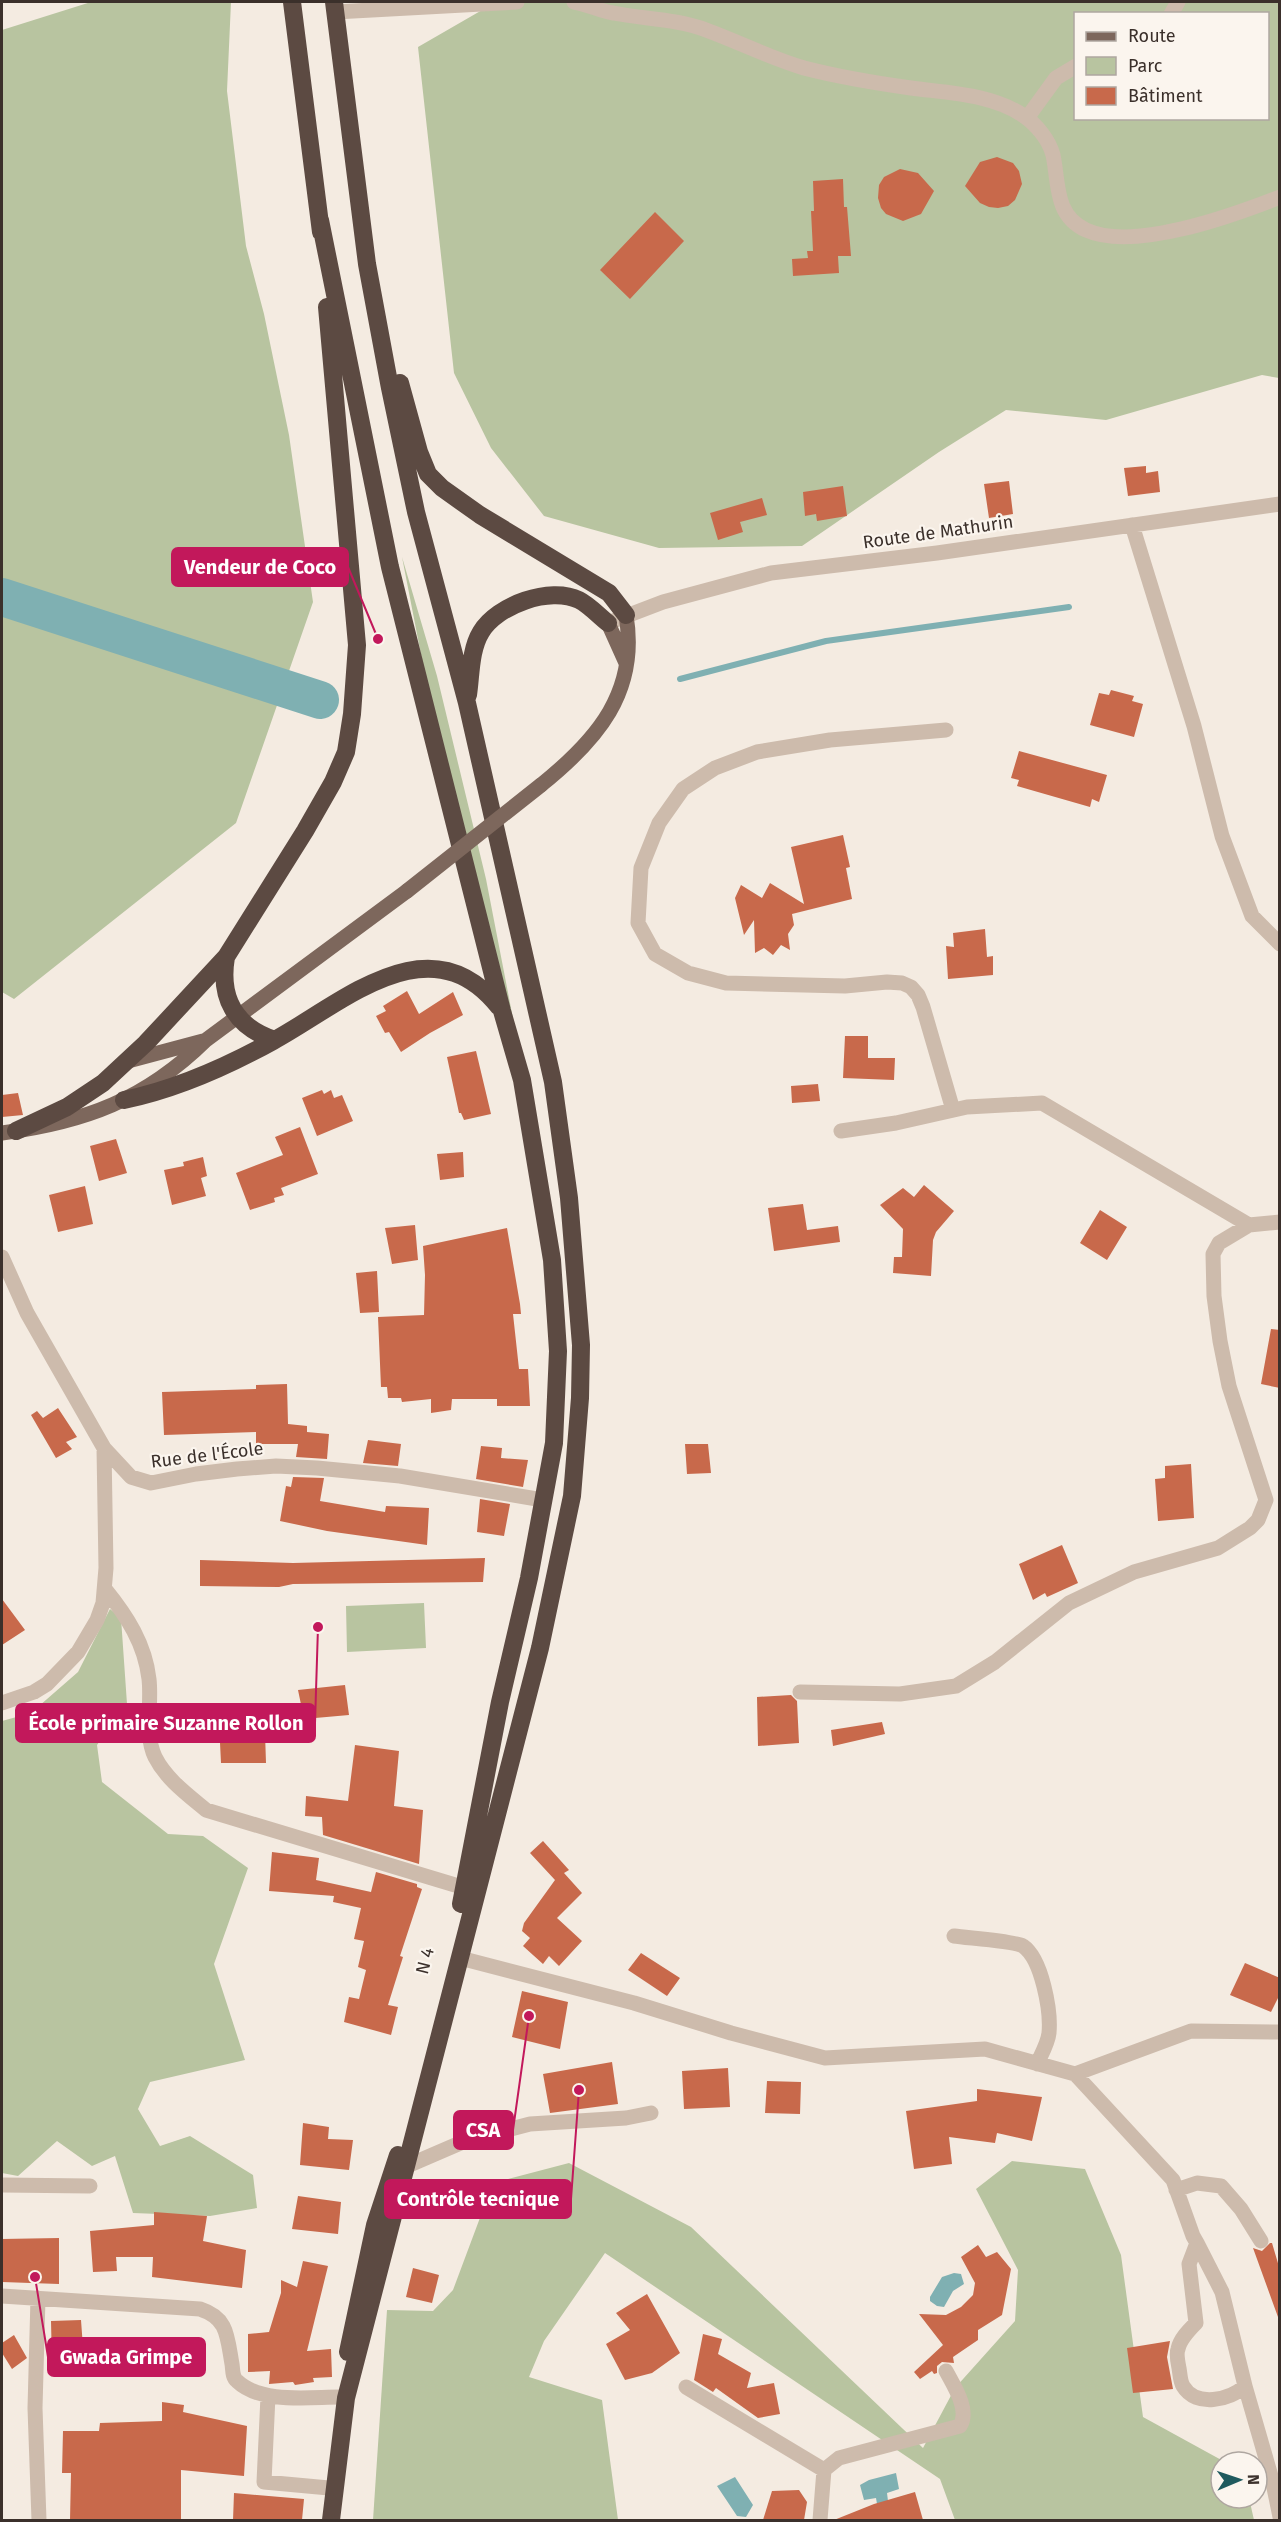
<svg xmlns="http://www.w3.org/2000/svg" width="1281" height="2522" font-family="'Fira Sans',sans-serif">
<rect width="100%" height="100%" fill="#f4ebe1"/>
<path fill="#b8c4a0" fill-rule="evenodd" d="M91,2H231L227,91L246,246L264,314L289,435L313,602L236,823L14,999L2,992V30Z
M496,2H1279V378L1262,375L1106,420L1006,410L939,452L802,546L659,548L544,516L491,448L454,373L418,47ZM1076,14H1268V118H1076Z
M402,557L437,676L486,879L516,1034L433,716Z
M424,1603L426,1648L347,1652L346,1606Z
M110,1609L121,1618L127,1704L97,1745L102,1782L168,1834L203,1836L248,1868L214,1964L245,2060L150,2082L138,2109L160,2146L190,2136L253,2175L257,2208L210,2216L133,2213L115,2156L92,2166L57,2141L18,2176L2,2173V1721L31,1713L78,1672Z
M1012,2161L1085,2169L1121,2255L1143,2417L1225,2462H1221V2498H1249L1254,2520H955L940,2479L605,2253L544,2341L529,2377L602,2400L618,2520H373L387,2310L433,2311L453,2290L493,2183L569,2163L691,2227L923,2448L955,2388L1015,2321L1018,2270L976,2189Z"/>
<path fill="#7fb0b2" d="M954,2273L961,2274L964,2284L953,2291L944,2307L937,2306L930,2301V2297L942,2277Z
M896,2473L899,2489L887,2493L888,2501L877,2504L876,2498L864,2500L860,2485L869,2480Z
M735,2477L753,2505L746,2517L737,2516L717,2486Z"/>
<g fill="none" stroke-linecap="round" stroke-linejoin="round">
<path stroke="#7fb0b2" stroke-width="6" d="M680,679L826,641L1069,607"/>
<path stroke="#7fb0b2" stroke-width="38" d="M2,597L320,700"/>
</g>
<path fill="#c8694b" d="M997,157L1013,163L1019,171L1022,184L1015,200L1008,206L998,208L989,207L980,203L965,186L980,162Z
M900,169L918,173L934,191L921,214L903,221L886,214L881,208L878,198L879,185L884,177Z
M843,179L844,207H847L851,256H838L839,273L793,276L792,259L808,258L807,251H813L811,211H814L813,181Z
M655,212L684,241L630,299L600,270Z
M1146,466V473L1158,471L1160,492L1128,496L1124,468Z
M1009,481L1013,514L989,518L984,484Z
M843,486L847,516L817,521L816,514L805,516L803,492Z
M762,498L767,515L740,522L743,532L718,540L710,513Z
M1111,690L1134,696L1132,701L1143,704L1134,737L1090,725L1099,693L1109,695Z
M1019,751L1107,775L1099,802L1092,799L1090,807L1017,786L1019,780L1011,778Z
M843,835L850,867L846,868L852,899L792,914L794,925L788,934L790,950L781,945L773,955L764,948L755,953L754,920L744,935L735,898L741,885L762,898L770,883L804,904L791,847Z
M985,929L987,957L993,956V975L948,979L946,946L954,947L953,933Z
M407,991L419,1014L453,992L463,1015L430,1033L401,1052L389,1032L385,1033L376,1016L386,1011L383,1006Z
M845,1036H868V1058H895L894,1080L843,1078Z
M476,1051L491,1114L464,1120L461,1113H459L447,1057Z
M818,1084L820,1101L792,1103L791,1086Z
M322,1090L324,1094L331,1090L334,1098L342,1095L353,1121L317,1136L302,1098Z
M18,1093L23,1115L2,1117V1095Z
M300,1127L318,1174L281,1188L284,1195L274,1198L275,1202L250,1210L236,1173L283,1155L275,1137Z
M116,1139L127,1173L99,1181L90,1146Z
M463,1152L464,1177L440,1180L437,1154Z
M203,1157L207,1176L201,1178L206,1196L172,1205L164,1170L184,1166L183,1162Z
M924,1185L954,1211L936,1232L933,1240L931,1276L893,1273L894,1257H902L903,1229L880,1205L903,1188L914,1197Z
M85,1186L93,1224L58,1232L49,1195Z
M803,1204L807,1230L838,1226L840,1242L774,1251L768,1208Z
M1100,1210L1127,1227L1107,1260L1080,1243Z
M415,1225L418,1260L392,1264L385,1228Z
M507,1228L520,1304L521,1314H513L519,1369H528L530,1406H497V1399H452L451,1410L431,1413V1399L402,1402L401,1398H388L387,1387H381L378,1317L424,1315L425,1275L423,1246Z
M377,1271L379,1312L360,1313L356,1273Z
M1271,1329L1280,1330V1388L1261,1384Z
M287,1384L288,1424L307,1426V1432L329,1434L327,1459L296,1457L298,1444H256V1432L164,1435L162,1392L256,1389V1385Z
M58,1408L77,1437L66,1442L72,1449L56,1458L31,1415L37,1411L43,1418Z
M368,1440L401,1444L398,1466L363,1463Z
M685,1444H708L711,1473L687,1474Z
M481,1446L502,1448L501,1458L528,1460L523,1487L476,1479Z
M1191,1464L1194,1518L1158,1521L1155,1479L1165,1478V1466Z
M293,1477L324,1478L320,1501L385,1512L386,1506L429,1508L427,1545L327,1531L280,1521L286,1486L291,1487Z
M480,1499L510,1504L504,1536L477,1532Z
M1062,1545L1078,1583L1047,1597L1045,1593L1033,1600L1019,1564Z
M485,1558L483,1582L293,1584L279,1587L200,1586V1560L293,1563Z
M2,1599L25,1630L2,1645Z
M345,1685L349,1715L304,1719L298,1690Z
M791,1695L797,1701L799,1743L758,1746L757,1697Z
M219,1722H253V1731L265,1733L266,1763H221Z
M882,1722L885,1734L833,1746L831,1730Z
M355,1745L399,1751L394,1806L423,1810L419,1864L323,1835L322,1817L305,1816L306,1796L348,1801Z
M543,1841L569,1870L564,1873L582,1893L557,1918L582,1941L559,1966L549,1956L543,1964L523,1946L530,1938L522,1931L524,1923L555,1880L530,1853Z
M272,1852L319,1858L316,1880L371,1892L376,1872L417,1884V1887L422,1889L400,1956L403,1957L388,2005L398,2007L391,2035L344,2022L349,1997L359,1999L366,1970L358,1967L364,1941L354,1939L361,1908L333,1902L334,1896L269,1891Z
M641,1953L680,1978L667,1996L628,1970Z
M1245,1963L1280,1978V1994L1271,2012L1230,1995Z
M522,1991L568,2002L560,2049L512,2037Z
M612,2062L618,2104L550,2113L543,2074Z
M728,2068L730,2107L684,2109L682,2071Z
M767,2081L801,2082L800,2114L765,2113Z
M977,2089L1042,2097L1032,2141L997,2133L995,2143L949,2137L952,2164L914,2169L906,2111L977,2101Z
M303,2123L329,2127L328,2139L353,2140L349,2170L300,2165Z
M298,2196L341,2202L338,2234L292,2229Z
M154,2212L207,2216L203,2241L246,2250L242,2288L152,2277L153,2257H116L117,2271L93,2272L90,2231L154,2225Z
M59,2238V2284L2,2282V2239Z
M1270,2243H1272L1280,2270V2317H1278L1253,2248L1262,2251Z
M978,2245L986,2257L997,2252L1011,2269L1002,2315L978,2330V2340L953,2357L954,2363L942,2362L937,2366V2373L934,2374L932,2371L920,2379L914,2372L943,2345L919,2314L946,2315L961,2307L973,2295L975,2283L961,2257Z
M303,2261L328,2266L307,2351L331,2349L332,2377L313,2378L314,2382L295,2385L293,2382L269,2384L270,2371L248,2372V2334L269,2332L281,2293V2280L297,2287Z
M413,2268L439,2275L432,2303L406,2297Z
M647,2294L680,2353L652,2373L625,2380L606,2344L630,2330L616,2313Z
M81,2320L84,2361L52,2364L51,2321Z
M703,2334L722,2339L718,2354L751,2373L747,2388L774,2383L780,2414L758,2418L716,2388L713,2392L694,2380Z
M14,2335L27,2358L12,2369L2,2353V2343Z
M1170,2341L1167,2357L1173,2389L1133,2393L1127,2348Z
M162,2402L184,2405L183,2412L247,2426L244,2476L181,2470V2520H70L71,2473H62L63,2431H99L100,2423L162,2421Z
M799,2490L807,2502L804,2520H763L772,2491Z
M915,2492L923,2520H834L874,2504Z
M234,2493L304,2499L302,2520H233Z"/>
<g fill="none" stroke-linecap="round" stroke-linejoin="round">
<path stroke="#cdbbac" stroke-width="15" d="M574,2C587,4 600,11 613,13C644,19 677,19 706,30C739,42 770,58 804,68C839,77 875,83 911,88C948,93 992,94 1024,116C1037,125 1049,140 1053,155C1059,183 1054,215 1086,230C1134,252 1234,215 1280,197
M335,12L517,2
M1171,14L1178,2
M1027,118L1056,78L1076,66
M1132,525L1194,726L1222,836L1252,916L1280,944
M608,623L663,602L771,573L937,553L1280,504
M946,730L830,740L757,752L715,768L683,789L659,823L641,868L638,923L655,954L688,973L726,983L845,986L887,982L902,983L911,987L918,995L923,1007L953,1110
M841,1131L896,1123L967,1107L1042,1103L1249,1225
M2,1257L27,1313L104,1448L131,1477L151,1483L196,1474L237,1469L276,1466L317,1468L400,1476L543,1500
M105,1589C127,1616 145,1644 149,1679C152,1704 144,1734 155,1757C166,1779 188,1795 206,1810L465,1888
M800,1692L900,1694L956,1686L995,1662L1069,1603L1134,1572L1218,1548L1250,1528L1258,1520L1266,1500L1229,1386L1220,1341L1214,1296L1213,1254L1219,1243L1249,1225L1280,1222
M2,1703L34,1692L47,1684L78,1652L97,1620L103,1603L106,1568L104,1448
M954,1936C967,1938 1014,1941 1023,1946C1042,1959 1051,2011 1049,2033C1048,2043 1041,2055 1037,2064
M460,1958L634,2003L731,2033L825,2058L985,2049L1075,2074L1191,2031L1280,2032
M1075,2074L1173,2180L1193,2236L1197,2243L1222,2292L1245,2386C1230,2400 1196,2408 1183,2386C1180,2381 1180,2373 1179,2368C1178,2363 1176,2354 1178,2349C1180,2339 1189,2330 1196,2323L1189,2264L1197,2243
M407,2166L465,2141L530,2124L626,2118L651,2113
M2,2185L90,2186
M1176,2190L1197,2183L1221,2186L1241,2209L1261,2241
M2,2296L200,2309C228,2318 227,2336 232,2364C233,2370 232,2377 237,2381C261,2404 309,2397 340,2397
M38,2298L35,2408L39,2520
M1245,2386L1273,2483L1280,2517
M686,2387L824,2470
M268,2396L264,2482L329,2488
M820,2520L824,2470L839,2458L960,2426C970,2410 954,2386 946,2371"/>
<path stroke="#7d675c" stroke-width="15" d="M608,623L626,663
M541,785C597,740 639,692 626,615
M128,1061L203,1041
M2,1133C85,1122 145,1100 206,1040L407,891"/>
<path stroke="#5c4a42" stroke-width="18" d="M292,2L321,232
M320,220L390,567L502,1011L522,1080L552,1260L558,1351L554,1443L529,1578L500,1702L461,1904
M400,383L419,452L428,474L442,488L480,515L609,593L626,615
M468,695C471,675 470,650 481,632C497,605 550,586 579,600C589,605 599,616 608,623
M226,957C219,998 235,1027 275,1040
M124,1100C177,1089 226,1067 273,1041C343,1003 430,920 499,1007
M16,1131L67,1107L103,1083L146,1043L226,957L305,831L333,782L346,752L352,714L357,645L327,307
M348,2352L375,2225L398,2155
M331,2520L346,2398L540,1648L572,1496L580,1398L581,1345L569,1198L553,1082L467,703L416,512L390,388L367,264L334,2"/>
<path stroke="#7d675c" stroke-width="15" d="M407,891L541,785"/>
</g>
<g text-anchor="middle" dominant-baseline="central" stroke-width="4.5" stroke-linejoin="round" paint-order="stroke">
<g font-size="18" fill="#3b302b" stroke="#fbf5ee">
<text transform="translate(938 532) rotate(-8)">Route de Mathurin</text>
<text transform="translate(207 1455) rotate(-7)">Rue de l'École</text>
<text transform="translate(425 1961) rotate(-76)">N 4</text>
</g>
</g>
<path fill="none" stroke="#c2185b" stroke-width="2" d="M378 639L348 567M318 1627L315 1723M529 2016L513 2130M579 2090L571 2199M35 2277L48 2357"/>
<g fill="#c2185b" stroke="#fbf5ee" stroke-width="2">
<circle cx="378" cy="639" r="6"/>
<circle cx="318" cy="1627" r="6"/>
<circle cx="529" cy="2016" r="6"/>
<circle cx="579" cy="2090" r="6"/>
<circle cx="35" cy="2277" r="6"/>
</g>
<g fill="#c2185b" stroke="#c2185b" stroke-width="2">
<rect x="172" y="548" width="176" height="38" rx="6"/>
<rect x="16" y="1704" width="299" height="38" rx="6"/>
<rect x="454" y="2111" width="59" height="38" rx="6"/>
<rect x="385" y="2180" width="186" height="38" rx="6"/>
<rect x="48" y="2338" width="157" height="38" rx="6"/>
</g>
<g font-size="20" text-anchor="middle" font-weight="bold" fill="#fff">
<text x="260" y="574">Vendeur de Coco</text>
<text x="166" y="1730">École primaire Suzanne Rollon</text>
<text x="483" y="2137">CSA</text>
<text x="478" y="2206">Contrôle tecnique</text>
<text x="126" y="2364">Gwada Grimpe</text>
</g>
<rect width="1281" height="2522" fill="none" stroke="#3b302b" stroke-width="6"/>
<rect x="1074" y="12" width="195" height="108" fill="#fbf5ee" stroke="#aea6a0" stroke-width="1.5"/>
<rect x="1086" y="32" width="30" height="9" fill="#7d675c" stroke="#aea6a0" stroke-width="1.5"/>
<text x="1128" y="42" font-size="18" fill="#3b302b">Route</text>
<rect x="1086" y="57" width="30" height="18" fill="#b8c4a0" stroke="#aea6a0" stroke-width="1.5"/>
<text x="1128" y="72" font-size="18" fill="#3b302b">Parc</text>
<rect x="1086" y="87" width="30" height="18" fill="#c8694b" stroke="#aea6a0" stroke-width="1.5"/>
<text x="1128" y="102" font-size="18" fill="#3b302b">Bâtiment</text>
<g transform="translate(1239 2480) rotate(88)"><circle r="28" fill="#fbf5ee" stroke="#aea6a0" stroke-width="1.5"/>
<path d="M0-4.5L10 22L0 15L-10 22Z" fill="#1f5a5e"/>
<text y="-9" font-size="16" font-weight="bold" text-anchor="middle" fill="#3b302b">N</text>
</g>
</svg>
